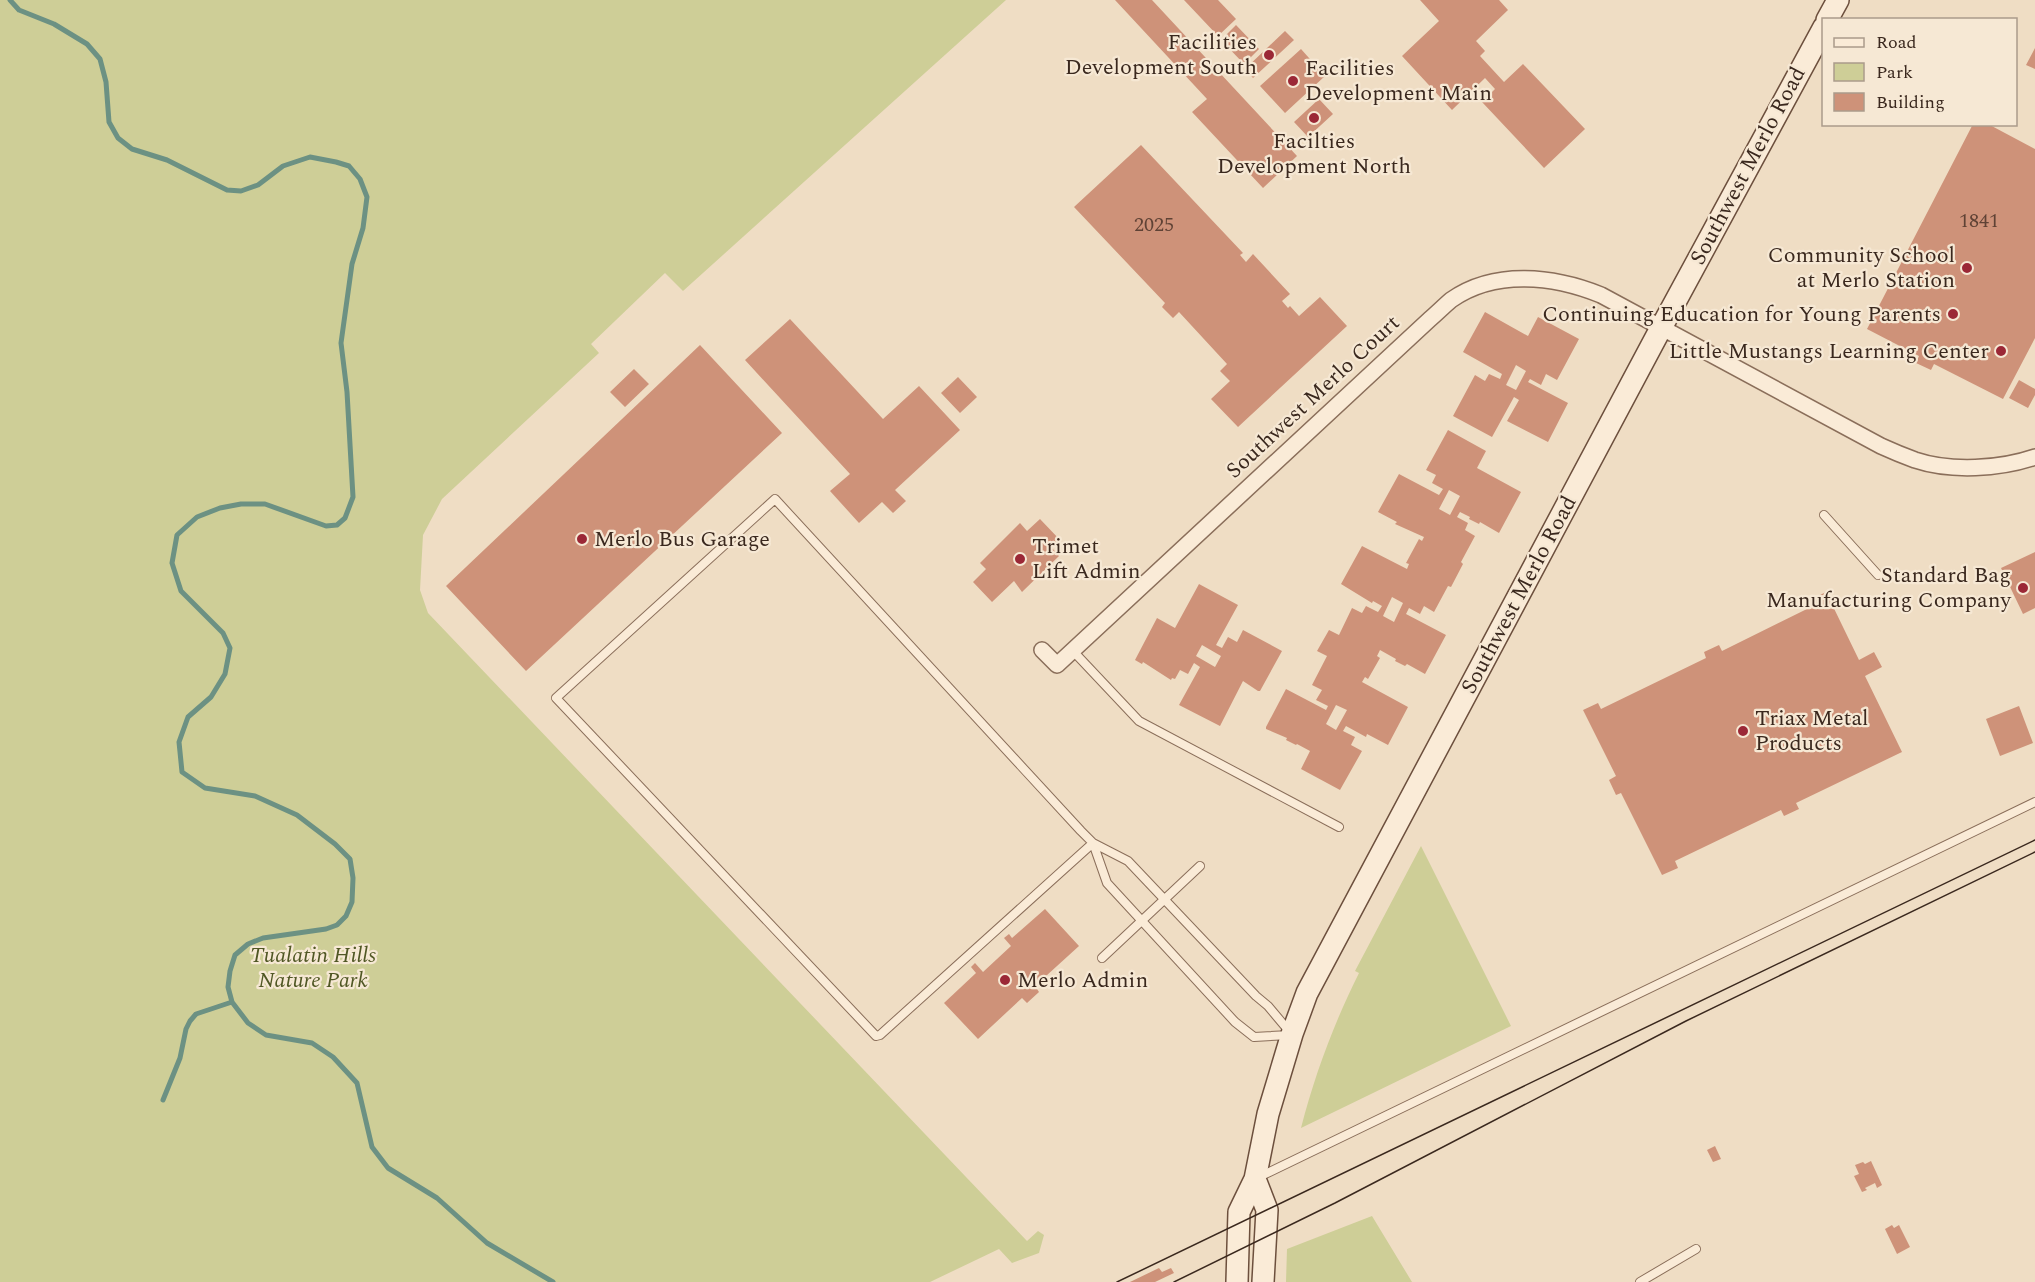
<svg xmlns="http://www.w3.org/2000/svg" width="2035" height="1282" font-family="Spectral,serif">
<rect width="100%" height="100%" fill="#efddc4"/>
<path fill="#cece97" d="M0,0H1006L683,291L665,273L591,344L599,353L442,499L423,535L420,590L428,613L1027,1241L1038,1231L1044,1235L1039,1253L1012,1263L999,1249L930,1282H0Z
M1421,846L1511,1026L1301,1128C1315,1074 1334,1023 1359,973L1355,971Z
M1372,1216L1412,1282H1286L1287,1249Z"/>
<g fill="none" stroke-linecap="round" stroke-linejoin="round">
<path stroke="#6c9183" stroke-width="5" d="M10,0L19,10L54,24L87,44L100,59L106,82L109,122L118,138L132,149L167,160L227,190L241,191L258,185L283,166L310,157L336,162L349,166L360,179L367,197L363,228L352,264L341,343L347,392L353,497L345,518L337,525L326,526L265,504H241L220,508L197,517L177,535L172,563L181,591L223,633L230,648L225,674L211,697L188,717L179,742L182,772L205,788L255,796L297,815L335,844L350,859L353,878L352,902L346,916L337,925L326,929L263,938L248,944L235,955L230,971L228,987L232,1002L248,1023L266,1035L312,1043L333,1057L357,1083L372,1147L388,1168L437,1198L487,1243L553,1282
M163,1100L180,1058L186,1029L190,1021L196,1014L232,1002"/>
</g>
<path fill="#ce9279" fill-rule="evenodd" d="M1115,0H1152L1297,156L1263,188L1192,112L1207,99Z
M1184,0H1218L1236,19L1218,36Z
M1420,0H1499L1508,10L1476,41L1485,51L1480,56L1504,82L1523,64L1585,129L1544,168L1482,102L1495,89L1485,78L1452,110L1402,56L1439,21Z
M1236,25L1259,49L1244,64L1221,40Z
M1285,31L1294,40L1253,78L1245,69Z
M2035,48V69L2026,65Z
M1301,49L1325,76L1285,113L1260,86Z
M1319,99L1333,114L1308,137L1294,122Z
M1973,124H1988L2035,149V338L2003,399L1934,364L1931,370L1916,363L1919,356L1867,329Z
M1141,145L1243,253L1240,255L1246,262L1253,254L1290,294L1282,301L1288,308L1290,306L1299,316L1320,297L1347,326L1238,427L1211,399L1230,381L1220,371L1227,364L1179,312L1173,318L1162,307L1165,303L1074,207Z
M1485,312L1528,336L1538,317L1579,339L1557,380L1546,374L1541,385L1530,379L1528,382L1568,403L1548,442L1507,421L1519,400L1514,397L1492,437L1453,416L1475,375L1485,381L1489,374L1500,379L1502,374L1463,352ZM1516,365L1526,371L1516,390L1506,385Z
M790,319L883,419L919,386L960,430L895,490L906,501L893,513L882,502L859,523L830,491L850,474L745,360Z
M700,345L782,433L526,671L446,586Z
M634,369L649,384L625,407L610,392Z
M958,377L977,397L960,413L941,393Z
M2019,380L2035,389V395L2028,408L2009,398Z
M1448,430L1486,451L1477,468L1521,492L1499,533L1480,522L1479,524L1469,519L1470,517L1460,512L1457,517L1468,523L1465,530L1475,536L1461,562L1463,564L1451,587L1448,586L1434,612L1424,606L1420,614L1409,608L1406,614L1446,635L1425,674L1407,664L1405,666L1395,661L1396,659L1380,650L1377,656L1380,658L1368,679L1365,677L1362,682L1408,707L1388,745L1367,734L1366,737L1346,726L1343,731L1355,737L1351,745L1362,751L1340,790L1301,769L1310,751L1297,744L1296,745L1286,740L1287,738L1266,729V727L1286,689L1326,710L1328,706L1316,700L1322,690L1312,685L1327,656L1317,651L1329,630L1339,635L1352,608L1362,613L1366,606L1378,612L1382,606L1373,601L1372,603L1341,584L1362,546L1407,569L1409,564L1406,563L1419,539L1422,541L1424,537L1395,524L1397,522L1378,512L1399,474L1439,495L1443,489L1432,483L1436,475L1426,470ZM1449,490L1460,496L1450,515L1439,509ZM1392,597L1403,603L1394,622L1383,616ZM1336,705L1347,710L1336,730L1326,724Z
M1040,519L1060,540L1052,548L1059,556L1022,592L1014,581L992,602L973,582L986,569L980,563L1020,523L1027,531Z
M2035,552V608L2023,614L2001,568Z
M1199,584L1238,605L1216,645L1222,648L1228,637L1237,642L1243,630L1282,651L1260,691H1258L1243,681L1220,726L1179,705L1200,667L1194,663L1188,674L1180,670L1175,679L1172,678L1171,680L1143,662L1142,664L1135,660L1157,618L1175,628ZM1202,645L1221,656L1215,667L1196,656Z
M1826,592L1859,660L1874,652L1882,667L1865,676L1902,752L1796,803L1799,809L1784,816L1781,810L1675,861L1678,868L1662,875L1621,793L1616,795L1609,780L1616,776L1583,710L1598,703L1601,709L1706,658L1704,652L1719,645L1722,651L1813,606L1810,600Z
M2019,706L2033,743L2000,756L1986,719Z
M1045,909L1079,946L1035,986L1039,992L1027,1003L1022,998L978,1039L944,1003L976,973L971,967L975,963L983,972L1011,946L1004,938L1009,934L1012,938Z
M1715,1146L1721,1159L1713,1162L1707,1150Z
M1871,1161L1882,1185L1877,1188L1875,1183L1865,1188L1867,1190L1862,1192L1854,1176L1859,1174L1855,1165L1863,1162L1865,1164Z
M1892,1225L1894,1228L1899,1225L1910,1247L1897,1254L1885,1229Z
M1159,1268L1162,1272L1171,1268L1174,1273L1155,1282H1130Z"/>
<g fill="none" stroke-linecap="round" stroke-linejoin="round">
<defs>
<path id="lane" d="M1824,515L1878,575
M1073,651L1139,721L1339,827
M1093,843L880,1035L876,1036L556,698L775,499L1081,831L1093,843L1128,861L1256,996L1268,1006L1289,1031
M1093,843L1107,883L1235,1022L1254,1037L1290,1035
M1102,958L1200,866
M1259,1177L2035,802
M1640,1282L1696,1249"/>
<path id="street" d="M1042,650L1057,665L1430,319C1437,313 1444,306 1451,300C1495,269 1554,276 1601,295L1881,446C1892,451 1904,456 1915,460C1951,472 2000,469 2035,457"/>
<path id="secondary" d="M1827,20L1838,0
M1255,1179L1267,1210L1263,1282
M1237,1282L1239,1212L1255,1179L1268,1114L1292,1034L1307,993L1661,328L1824,27"/>
</defs>
<use href="#lane" stroke="#8a6e5a" stroke-width="10"/>
<use href="#street" stroke="#8a6e5a" stroke-width="18"/>
<use href="#secondary" stroke="#6c4f3d" stroke-width="24"/>
<use href="#lane" stroke="#faebd7" stroke-width="8"/>
<use href="#street" stroke="#faebd7" stroke-width="15"/>
<use href="#secondary" stroke="#faebd7" stroke-width="21"/>
<path stroke="#3a281e" stroke-width="1.5" d="M1117,1282L2035,840
M1174,1282L1335,1203L1686,1021L2035,852"/>
</g>
<g fill="#9b2836" stroke="#f6e8d4" stroke-width="2">
<circle cx="1269" cy="55" r="6"/>
<circle cx="1293" cy="81" r="6"/>
<circle cx="1314" cy="118" r="6"/>
<circle cx="1967" cy="268" r="6"/>
<circle cx="1953" cy="314" r="6"/>
<circle cx="2001" cy="351" r="6"/>
<circle cx="582" cy="539" r="6"/>
<circle cx="1020" cy="559" r="6"/>
<circle cx="2023" cy="588" r="6"/>
<circle cx="1743" cy="731" r="6"/>
<circle cx="1005" cy="980" r="6"/>
</g>
<g text-anchor="middle" dominant-baseline="central" stroke-width="4.5" stroke-linejoin="round" paint-order="stroke">
<g font-size="20" fill="#5f4235">
<text x="1979" y="221">1841</text>
<text x="1154" y="225">2025</text>
</g>
<g font-size="22" fill="#3a281e" stroke="#f6e8d4" text-anchor="end">
<text x="1257" y="42">Facilities<tspan x="1257" dy="25">Development South</tspan></text>
<text x="1305" y="68" text-anchor="start">Facilities<tspan x="1305" dy="25">Development Main</tspan></text>
<text x="1314" y="141" text-anchor="middle">Facilties<tspan x="1314" dy="25">Development North</tspan></text>
<text x="1955" y="255">Community School<tspan x="1955" dy="25">at Merlo Station</tspan></text>
<text x="1941" y="314">Continuing Education for Young Parents</text>
<text x="1989" y="351">Little Mustangs Learning Center</text>
<text x="594" y="539" text-anchor="start">Merlo Bus Garage</text>
<text x="1032" y="546" text-anchor="start">Trimet<tspan x="1032" dy="25">Lift Admin</tspan></text>
<text x="2011" y="575">Standard Bag<tspan x="2011" dy="25">Manufacturing Company</tspan></text>
<text x="1755" y="718" text-anchor="start">Triax Metal<tspan x="1755" dy="25">Products</tspan></text>
<text x="1017" y="980" text-anchor="start">Merlo Admin</text>
</g>
<g font-size="22" fill="#3a281e" stroke="#f6e8d4">
<text transform="translate(1748 166) rotate(-62)">Southwest Merlo Road</text>
<text transform="translate(1313 397) rotate(-43)">Southwest Merlo Court</text>
<text transform="translate(1519 595) rotate(-62)">Southwest Merlo Road</text>
</g>
<g font-size="22" font-style="italic" fill="#505724" stroke="#f6e8d4">
<text x="313" y="955">Tualatin Hills<tspan x="313" dy="25">Nature Park</tspan></text>
</g>
</g>
<rect x="1822" y="18" width="195" height="108" fill="#f6e8d4" stroke="#ab9b8b" stroke-width="1.5"/>
<rect x="1834" y="38" width="30" height="9" fill="#faebd7" stroke="#ab9b8b" stroke-width="1.5"/>
<text x="1876" y="48" font-size="18" fill="#3a281e">Road</text>
<rect x="1834" y="63" width="30" height="18" fill="#cece97" stroke="#ab9b8b" stroke-width="1.5"/>
<text x="1876" y="78" font-size="18" fill="#3a281e">Park</text>
<rect x="1834" y="93" width="30" height="18" fill="#ce9279" stroke="#ab9b8b" stroke-width="1.5"/>
<text x="1876" y="108" font-size="18" fill="#3a281e">Building</text>
</svg>
